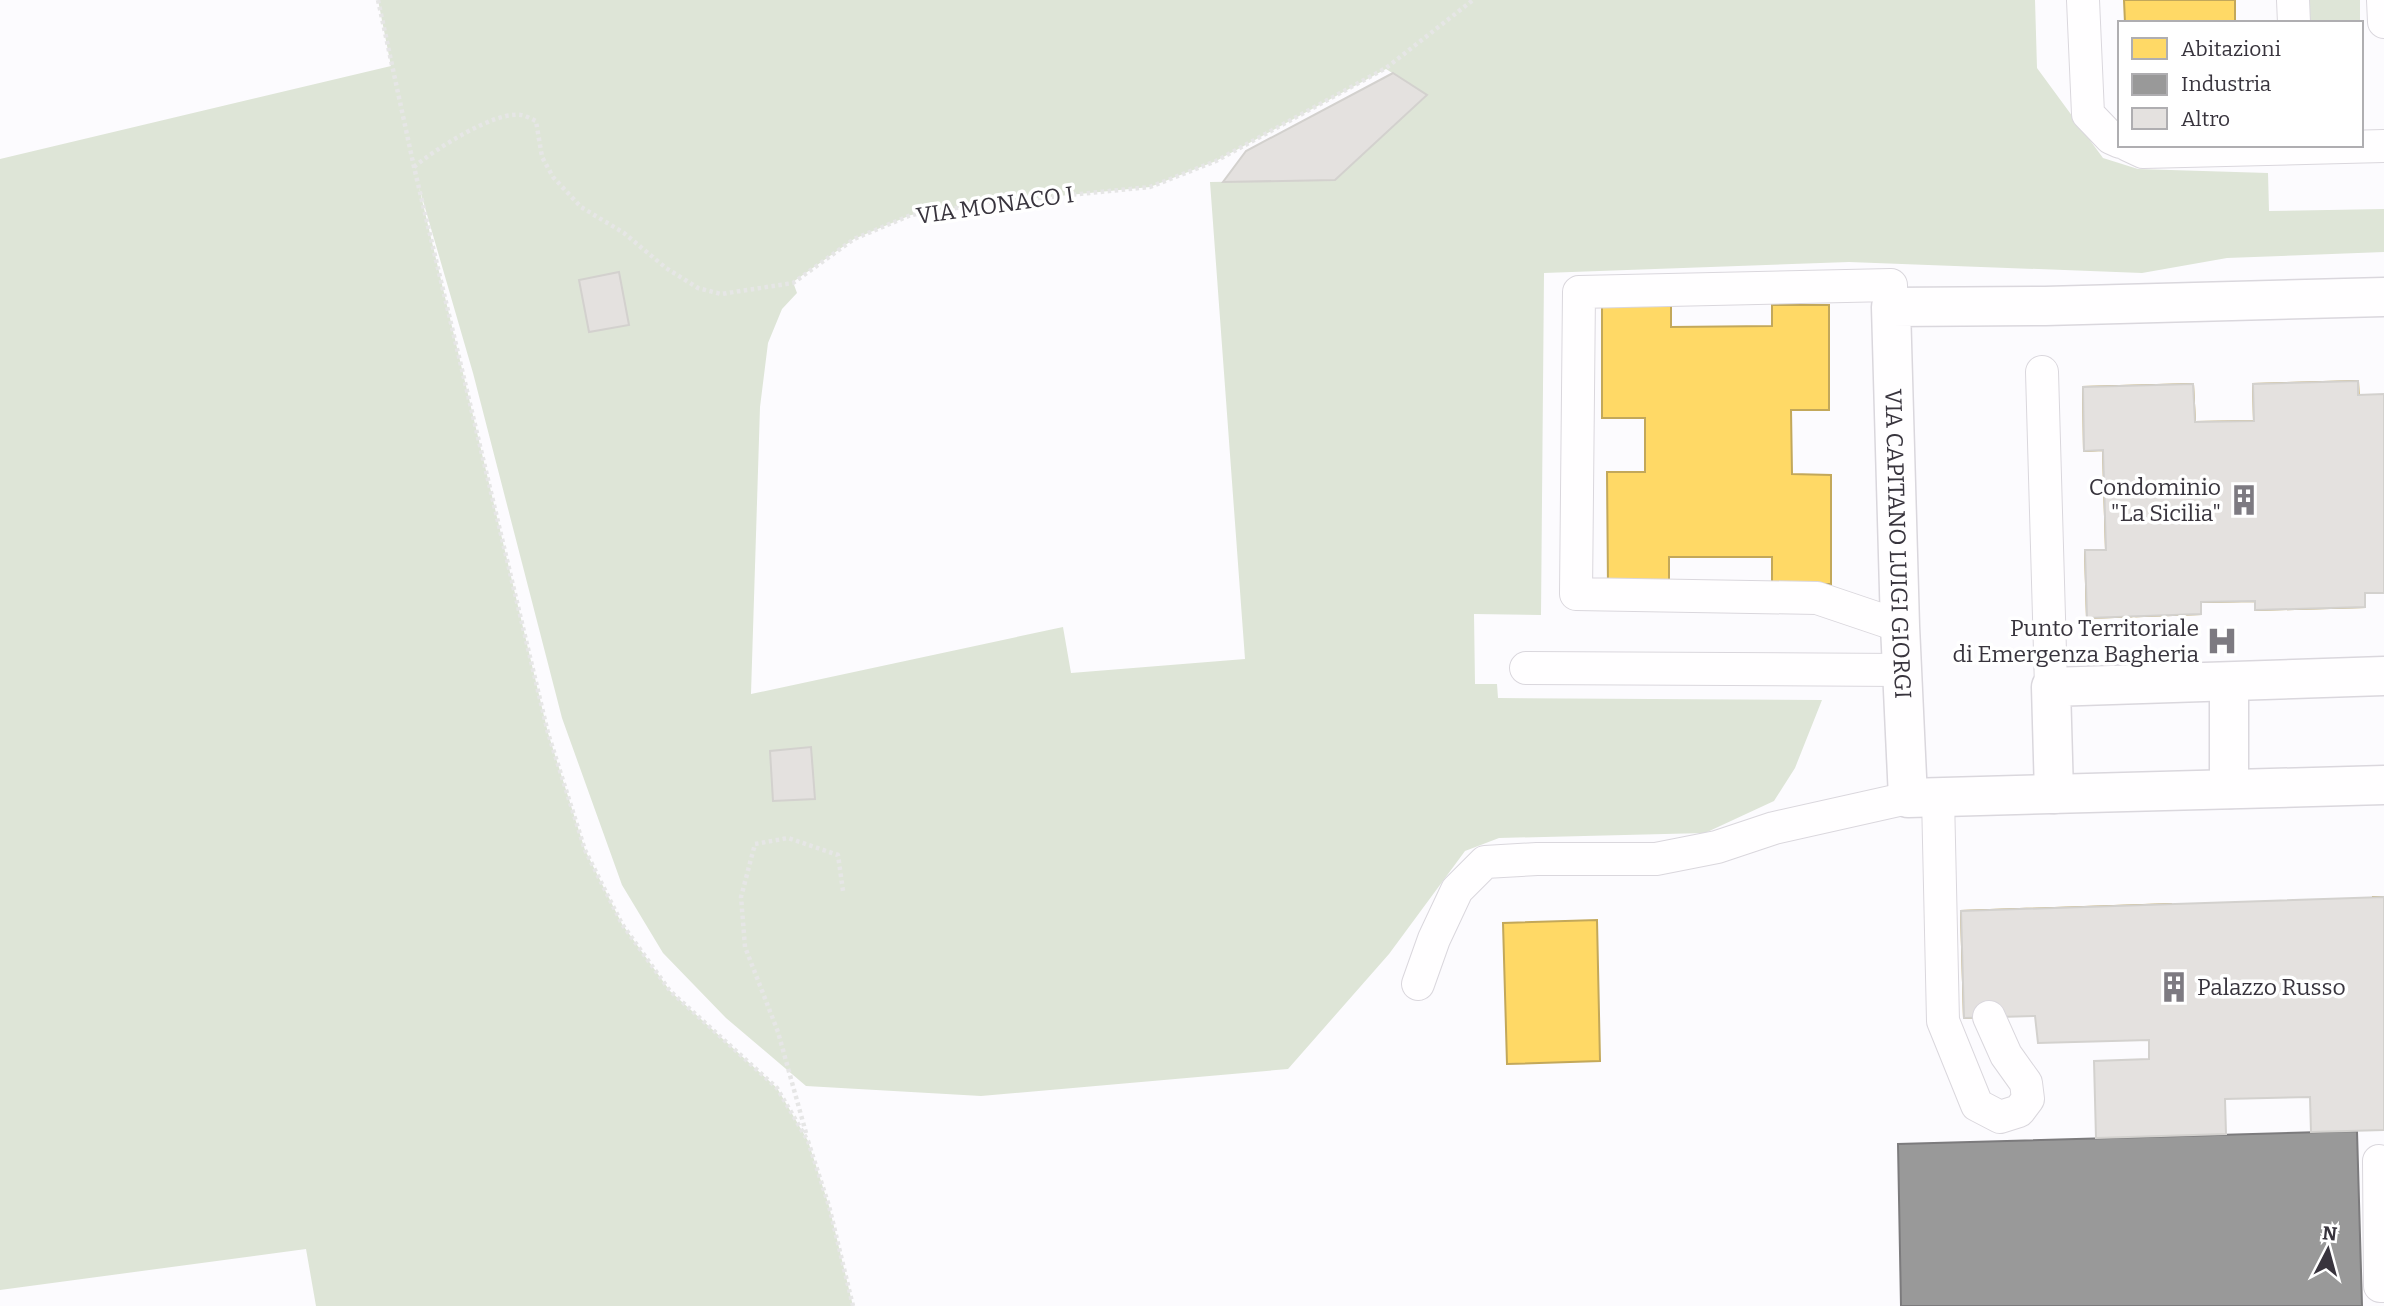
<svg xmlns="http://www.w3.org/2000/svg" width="2384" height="1306" font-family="Bitter,serif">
<rect width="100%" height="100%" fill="#fcfbfe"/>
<path fill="#dee5d7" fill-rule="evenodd" d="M378,0H2035L2037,68L2103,158L2138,169L2268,173L2269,211L2384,209V252L2227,258L2142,273L1849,262L1544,273L1541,615L1474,614L1475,684H1497L1498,698L1822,700L1795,768L1774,801L1705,833L1499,838L1465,851L1389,954L1288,1069L981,1096L806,1086L726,1018L663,953L622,885L562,718L473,373L419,187L548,733L585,850L622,924L670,991L777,1088L808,1141L829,1206L853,1306H316L306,1249L0,1290V159L391,66ZM1386,69L1427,95L1335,180L1210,182L1245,659L1071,673L1063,627L751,694L760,407L768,343L782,309L797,293L793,282L854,239L911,215L989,203L1150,187L1216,161Z
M2307,0H2360V23H2307Z"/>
<path fill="#ffd966" stroke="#c3a85a" stroke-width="2" d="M2124,0H2235V23H2125Z
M1602,300H1671V327L1772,326V305H1829V410H1791L1792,474L1831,475V584H1772V557H1669V587H1608L1607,472H1645V418H1602Z
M2358,381L2361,440L2339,439L2342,544L2365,545V607L2255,610V601L2201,602V614L2087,618L2085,550H2106L2103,450L2084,451L2083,387L2193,384L2195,422L2254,421L2253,384Z
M2373,897H2384V1055L2182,1060L2180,1007L1964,1018L1961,911L2171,904L2173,967L2375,961Z
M1597,920L1600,1061L1507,1064L1503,923Z"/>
<path fill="#999" stroke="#7c7b7d" stroke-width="2" d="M2357,1131L2362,1306H1901L1898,1144Z"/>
<path fill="#e4e1df" stroke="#d3d1ce" stroke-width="2" d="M1393,73L1427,95L1335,180L1223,182L1246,151Z
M619,272L629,325L589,332L579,280Z
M2358,381V395L2384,394V593H2365V607L2255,610V601L2201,602V614L2087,618L2085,550H2106L2103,450L2084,451L2083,387L2193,384L2195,422L2254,421L2253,384Z
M811,747L815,799L773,801L770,751Z
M2384,897V1130L2311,1132L2310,1097L2225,1099L2226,1134L2096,1138L2094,1061L2149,1059V1040L2038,1043L2035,1016L1964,1018L1961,911Z"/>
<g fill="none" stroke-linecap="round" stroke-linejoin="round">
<defs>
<path id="lane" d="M2083,0L2088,114L2111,138L2120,142
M2293,0L2294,23
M2383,0L2384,22
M2128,145L2143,152L2384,146
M1891,307V285L1579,292L1576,594L1817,598L1900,626
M2042,372L2051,687
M1526,668L1902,670
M1938,797L1943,1021L1977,1105L2000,1117L2019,1111L2028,1099L2026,1083L2006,1055L1989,1017
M1418,984L1434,939L1457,890L1485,862L1537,859H1656L1717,847L1774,828L1908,798
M2379,1161L2380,1286H2384"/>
<g id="street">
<path id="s1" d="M2384,297L2045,306L1891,307L1900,626L1908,798L2384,785"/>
<path d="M2229,683V789"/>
<path d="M2054,794L2051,687L2384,676"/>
</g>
</defs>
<use href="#lane" stroke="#dad7dd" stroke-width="34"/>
<use href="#street" stroke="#dad7dd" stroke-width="41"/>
<path stroke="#e6e6e6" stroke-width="4.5" stroke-dasharray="3.5 3.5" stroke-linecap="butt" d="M378,0L414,167L548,733L585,850L622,924L670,991L777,1088L808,1141L829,1206L853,1306
M414,167C434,150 494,111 521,115C525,115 531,119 536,121L542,157L553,177L581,207L624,233L666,268L698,288L721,294L793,283L854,239L911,215L989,203L1150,187L1216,161L1386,68L1473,0
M806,1133L778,1032L745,947L741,897L755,844L788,838L838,855L843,891"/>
<use href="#lane" stroke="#fffeff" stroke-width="32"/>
<use href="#street" stroke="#fffeff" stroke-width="38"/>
</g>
<defs>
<symbol id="building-bare" viewBox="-9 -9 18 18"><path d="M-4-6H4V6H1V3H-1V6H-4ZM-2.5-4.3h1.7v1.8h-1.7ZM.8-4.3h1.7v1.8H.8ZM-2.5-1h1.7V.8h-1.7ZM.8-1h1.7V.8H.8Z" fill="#7d7a81" stroke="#fff" stroke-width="2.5" paint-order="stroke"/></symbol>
<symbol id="hospital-bare" viewBox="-9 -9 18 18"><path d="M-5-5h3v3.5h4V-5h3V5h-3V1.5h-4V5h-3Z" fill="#7d7a81" stroke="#fff" stroke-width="2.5" paint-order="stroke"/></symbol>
</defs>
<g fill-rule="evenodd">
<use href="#building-bare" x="2222" y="478" width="44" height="44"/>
<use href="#hospital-bare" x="2200" y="619" width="44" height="44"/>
<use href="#building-bare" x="2152" y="965" width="44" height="44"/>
</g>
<g text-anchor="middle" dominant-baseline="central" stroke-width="7" stroke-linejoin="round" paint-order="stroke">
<g font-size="23" fill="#38343d" stroke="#fff">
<text transform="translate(995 205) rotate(-8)">VIA MONACO I</text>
<text stroke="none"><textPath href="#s1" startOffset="730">VIA CAPITANO LUIGI GIORGI</textPath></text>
</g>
<g font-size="23" fill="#38343d" stroke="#fff" text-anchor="end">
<text x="2221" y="487">Condominio<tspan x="2221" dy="26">"La Sicilia"</tspan></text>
<text x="2199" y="628">Punto Territoriale<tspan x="2199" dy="26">di Emergenza Bagheria</tspan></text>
<text x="2197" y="987" text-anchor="start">Palazzo Russo</text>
</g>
</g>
<rect x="2118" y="21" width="245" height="126" fill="#ffffff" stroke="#afaeb1" stroke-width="2"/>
<rect x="2132" y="38" width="35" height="21" fill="#ffd966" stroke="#afaeb1" stroke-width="2"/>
<text x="2181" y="56" font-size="21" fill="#38343d">Abitazioni</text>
<rect x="2132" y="74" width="35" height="21" fill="#999999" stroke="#afaeb1" stroke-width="2"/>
<text x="2181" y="91" font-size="21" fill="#38343d">Industria</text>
<rect x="2132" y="108" width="35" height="21" fill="#e4e1df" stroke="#afaeb1" stroke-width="2"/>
<text x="2181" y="126" font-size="21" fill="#38343d">Altro</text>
<g transform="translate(2328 1250) rotate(6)" stroke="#ffffff" stroke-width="5" paint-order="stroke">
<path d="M0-5L12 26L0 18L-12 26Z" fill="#38343d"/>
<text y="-10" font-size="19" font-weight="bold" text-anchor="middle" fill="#38343d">N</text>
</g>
</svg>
